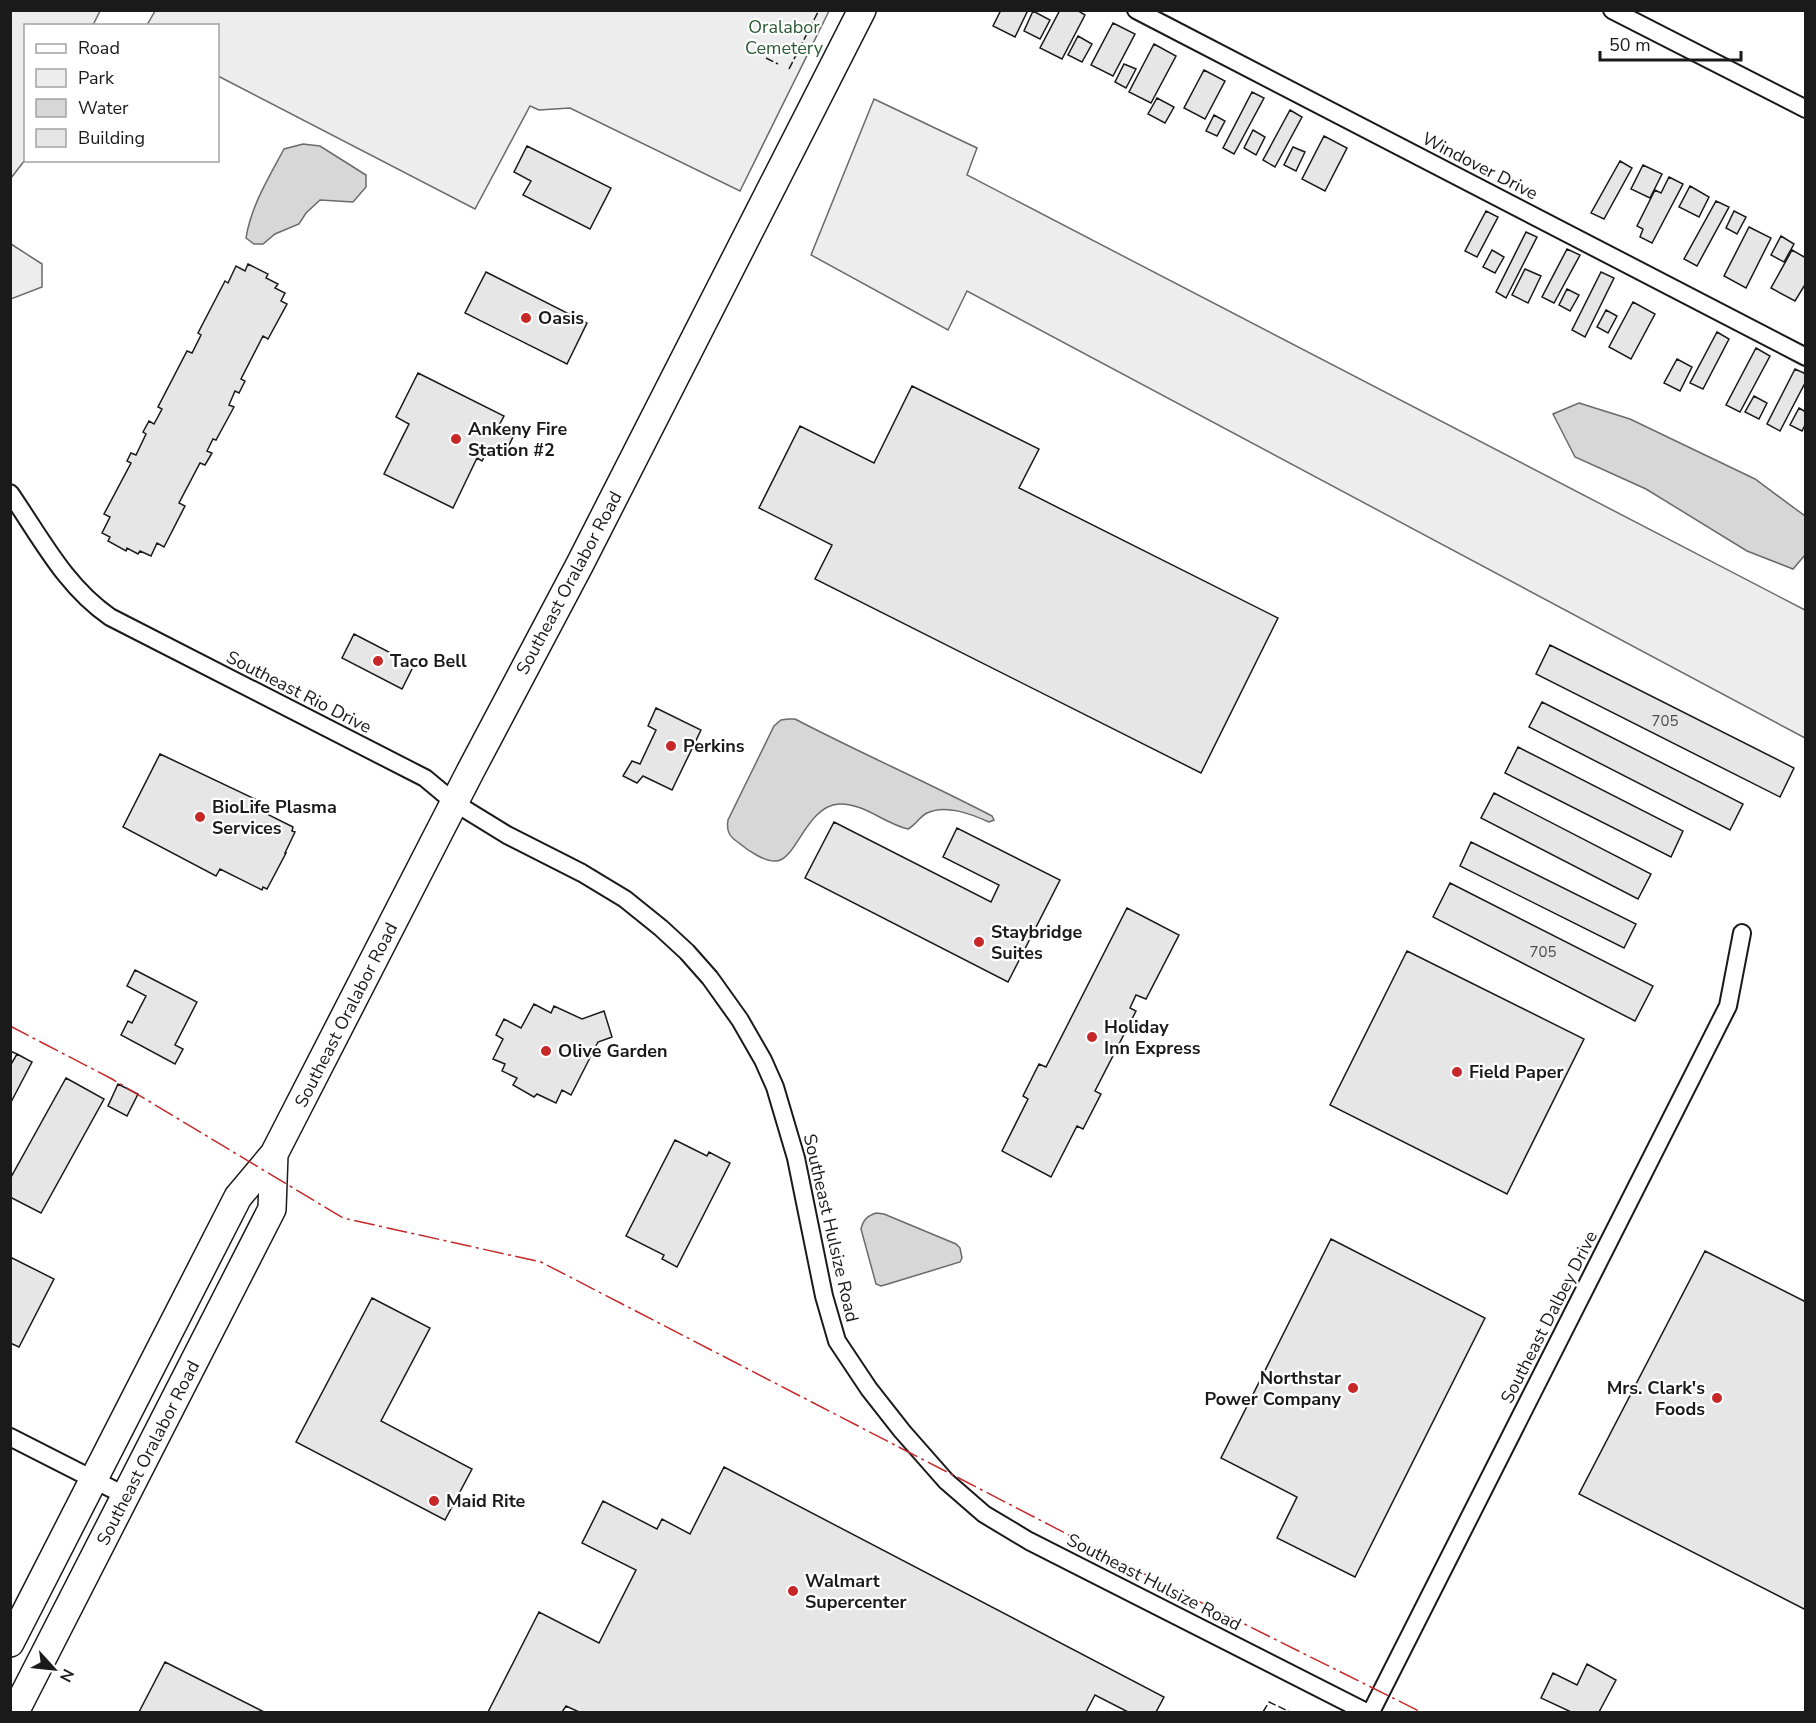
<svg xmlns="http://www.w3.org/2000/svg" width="1816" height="1723" font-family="'Nunito Sans',sans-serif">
<rect width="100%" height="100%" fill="#fff"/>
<path fill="#ededed" stroke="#6a6a6a" stroke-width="1.5" d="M11,10L100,11L93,25L26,26L25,160L11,178Z
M155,11V10L829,11L740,191L570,108L539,110L530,106L475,209L218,76V26L147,25Z
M874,99L977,148L967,175L1805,610V738L967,291L948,330L811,255Z
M11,244L42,264V287L11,299Z"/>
<path fill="#d7d7d7" stroke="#6a6a6a" stroke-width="1.5" d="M303,144L320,146L366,175V187L353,202L320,200L306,213L299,224L275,234L263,244H254L246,238C251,206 269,177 284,149Z
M1579,403L1630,419L1755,479L1805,516V555L1793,569L1747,551L1646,489L1575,457L1553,414Z
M788,719H795C860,753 927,782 992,816L994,820L989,822C971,814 946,804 927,813C919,817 916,825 908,829C885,824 864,803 839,804C806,806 796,861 776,861C765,862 747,850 739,843C730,837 726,832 728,820L774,726L781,720Z
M876,1213L884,1214L956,1244L960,1248L962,1258L960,1262L888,1284L881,1286L876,1284L861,1229C863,1220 867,1216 876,1213Z"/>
<path fill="#e6e6e6" stroke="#1a1a1a" stroke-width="1.5" d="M1001,10H1028L1015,37L993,26Z
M1060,10H1077L1085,15L1062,59L1040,48Z
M1033,11L1050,20L1040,39L1024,31Z
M1113,23L1135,34L1113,76L1091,65Z
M1078,36L1092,44L1082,62L1068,55Z
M1154,44L1176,56L1151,103L1129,92Z
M1124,64L1136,69L1126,88L1115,82Z
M1204,70L1225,81L1205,119L1184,108Z
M1252,92L1264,98L1234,154L1223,148Z
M1157,98L1174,107L1165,123L1148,114Z
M1290,110L1302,117L1275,167L1263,160Z
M1214,115L1225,121L1217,136L1206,131Z
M1253,130L1265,137L1256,155L1244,148Z
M1324,136L1347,148L1325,191L1302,179Z
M527,146L611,188L590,229L523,195L531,181L514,172Z
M1293,147L1305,152L1296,171L1284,165Z
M1620,161L1632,168L1604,219L1591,213Z
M1643,165L1662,174L1650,198L1631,189Z
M1669,177L1683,184L1652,243L1640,237L1643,229L1637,226L1655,190L1661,193Z
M1690,186L1709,197L1699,217L1679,207Z
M1716,201L1729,207L1697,266L1684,259Z
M1486,211L1498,217L1477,257L1465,251Z
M1734,211L1746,217L1737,234L1726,228Z
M1749,227L1771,238L1746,288L1724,276Z
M1526,232L1537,237L1506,298L1496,292Z
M1781,236L1794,244L1784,262L1771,255Z
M1567,249L1580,255L1554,303L1542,297Z
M1492,250L1504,257L1495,273L1483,267Z
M1792,250L1806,258V283L1795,301L1771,288Z
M248,264L268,274L266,278L278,284L275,288L285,293L281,301L287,304L268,339L263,336L241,379L245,381L239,393L235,391L229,405L234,407L216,440L213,439L207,451L212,453L205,465L200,463L179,503L185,506L164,547L157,543L151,556L140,551L138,554L127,548L126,551L108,541L110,537L102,533L110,517L104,514L131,463L127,461L131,453L136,455L146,434L143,432L149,421L154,424L162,409L158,407L187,351L192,353L201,335L198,333L225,281L228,283L236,266L245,271Z
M1525,269L1541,276L1528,303L1512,295Z
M486,272L587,323L567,364L465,313Z
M1601,272L1614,278L1585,337L1572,330Z
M1567,289L1579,295L1570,311L1559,305Z
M1633,302L1655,314L1631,359L1609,347Z
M1606,310L1617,316L1608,333L1597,327Z
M1717,332L1729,339L1703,389L1690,383Z
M1756,348L1770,356L1740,412L1726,405Z
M1677,359L1692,367L1680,391L1664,383Z
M1795,369L1806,374V381L1780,431L1767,424Z
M418,373L504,416L497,429L513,437L504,455L489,448L482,461L477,458L453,508L384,474L409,424L396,417Z
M912,386L1039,449L1019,488L1278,618L1201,773L815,579L832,545L759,508L800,426L874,463Z
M1754,396L1767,403L1759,419L1745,412Z
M1799,408L1806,412V423L1802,431L1790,425Z
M354,634L414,665L402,689L342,658Z
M1550,645L1794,768L1780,797L1536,674Z
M1542,702L1743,804L1730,830L1529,727Z
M656,708L701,730L672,790L643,776L637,783L623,776L632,761L640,764L656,730L648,726Z
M1518,747L1683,831L1671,857L1505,773Z
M160,754L255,799L251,806L293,827L292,831L295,832L285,853H286L267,889L263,887L262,890L220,869L216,876L123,827Z
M1494,793L1651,874L1638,899L1481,818Z
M834,822L991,902L999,885L943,857L957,828L1060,880L1008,982L805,878Z
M1471,842L1636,924L1624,948L1460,866Z
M1450,883L1653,986L1635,1021L1433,917Z
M1127,908L1179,935L1146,999L1136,995L1130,1008L1136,1011L1095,1091L1101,1094L1083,1129L1077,1126L1051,1177L1002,1151L1028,1099L1023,1096L1039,1064L1046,1067Z
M1407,951L1584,1039L1507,1194L1330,1105Z
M135,970L197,1002L175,1045L183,1049L175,1064L121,1035L128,1021L132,1023L146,996L127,986Z
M534,1004L551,1013L554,1006L582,1019L604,1011L612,1037L598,1042L571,1095L562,1090L556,1103L537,1094L534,1097L513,1085L517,1078L502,1071L505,1064L493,1059L503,1039L496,1035L504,1019L521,1028Z
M17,1054L32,1062L10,1104V1066Z
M66,1078L104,1099L41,1213L10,1197V1179Z
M118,1084L138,1094L127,1116L108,1106Z
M675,1140L707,1156L709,1152L730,1163L677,1267L662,1259L664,1255L626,1236Z
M1331,1239L1485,1318L1355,1577L1277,1538L1297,1497L1221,1458Z
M1705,1251L1806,1302V1610L1579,1494Z
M10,1257L54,1279L19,1347L10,1343Z
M372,1298L430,1328L381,1421L472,1469L445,1520L296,1442Z
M724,1467L1164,1697L1156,1712H1128L1095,1695L1086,1712H579L566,1706L562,1712H488L539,1612L599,1643L636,1570L582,1543L603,1501L657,1529L662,1519L690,1534Z
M165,1662L264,1712H139Z
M1587,1664L1616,1680L1599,1712H1571L1541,1698L1553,1673L1577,1685Z"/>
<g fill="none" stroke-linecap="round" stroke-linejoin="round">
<defs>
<path id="minor" d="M1136,10L1806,357
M1612,10L1806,109
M10,493C41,538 65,586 110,617L425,778L455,803L507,835L582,873L625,899L661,928L687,952L710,978L740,1020L763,1060L775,1087L796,1158L824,1296L837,1341L869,1389L902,1431L946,1481L984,1514L1029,1541L1366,1712
M10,1437L126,1496
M1371,1712L1728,1006L1742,933"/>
<path id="primary" d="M10,1643L238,1197L274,1154L470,772L580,564L862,10
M15,1712L272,1209L274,1154"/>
</defs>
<use href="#minor" stroke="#1a1a1a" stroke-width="20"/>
<use href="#primary" stroke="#1a1a1a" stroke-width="30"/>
<use href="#minor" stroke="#fff" stroke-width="16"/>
<use href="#primary" stroke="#fff" stroke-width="27"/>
<path stroke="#1a1a1a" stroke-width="1.5" stroke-dasharray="8 3" stroke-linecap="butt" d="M766,58L778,64
M789,69L819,10
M10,1051L17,1054
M1263,1712L1269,1702L1290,1712"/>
<path stroke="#c62828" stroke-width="1.5" stroke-dasharray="21 4.5 3 4.5" stroke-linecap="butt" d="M10,1026L112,1079L343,1218L541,1262L1152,1578L1421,1712"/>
</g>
<g fill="#c62828" stroke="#fff" stroke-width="2">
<circle cx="526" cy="318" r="6"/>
<circle cx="456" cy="439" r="6"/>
<circle cx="378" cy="661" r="6"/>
<circle cx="671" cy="746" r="6"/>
<circle cx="200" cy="817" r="6"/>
<circle cx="979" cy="942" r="6"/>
<circle cx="1092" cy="1037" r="6"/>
<circle cx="546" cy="1051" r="6"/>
<circle cx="1457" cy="1072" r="6"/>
<circle cx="1353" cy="1388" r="6"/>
<circle cx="1717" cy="1398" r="6"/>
<circle cx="434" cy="1501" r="6"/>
<circle cx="793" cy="1591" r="6"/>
</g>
<g text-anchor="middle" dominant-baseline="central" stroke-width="4.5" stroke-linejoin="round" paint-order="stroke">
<g font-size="15" fill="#4d4d4d">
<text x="1665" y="721">705</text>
<text x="1543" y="952">705</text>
</g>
<g font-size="18" fill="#2b5a34" stroke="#fff">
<text x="784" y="27">Oralabor<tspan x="784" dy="21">Cemetery</tspan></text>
</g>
<g font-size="18" fill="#1a1a1a" stroke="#fff">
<text transform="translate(1480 166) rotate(27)">Windover Drive</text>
<text transform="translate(569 583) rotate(-62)">Southeast Oralabor Road</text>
<text transform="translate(299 692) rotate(27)">Southeast Rio Drive</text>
<text transform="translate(346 1015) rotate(-63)">Southeast Oralabor Road</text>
<text transform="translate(831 1228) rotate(77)">Southeast Hulsize Road</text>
<text transform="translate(1549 1317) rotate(-63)">Southeast Dalbey Drive</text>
<text transform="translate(148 1453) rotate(-63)">Southeast Oralabor Road</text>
<text transform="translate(1154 1582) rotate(27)">Southeast Hulsize Road</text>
</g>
<g font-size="18" font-weight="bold" fill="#1a1a1a" stroke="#fff" text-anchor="start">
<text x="538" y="318">Oasis</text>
<text x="468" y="429">Ankeny Fire<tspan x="468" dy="21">Station #2</tspan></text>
<text x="390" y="661">Taco Bell</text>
<text x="683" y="746">Perkins</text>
<text x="212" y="807">BioLife Plasma<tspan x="212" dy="21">Services</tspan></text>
<text x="991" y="932">Staybridge<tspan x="991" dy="21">Suites</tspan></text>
<text x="1104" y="1027">Holiday<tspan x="1104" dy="21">Inn Express</tspan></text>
<text x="558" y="1051">Olive Garden</text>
<text x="1469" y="1072">Field Paper</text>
<text x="1341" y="1378" text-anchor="end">Northstar<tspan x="1341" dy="21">Power Company</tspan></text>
<text x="1705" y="1388" text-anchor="end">Mrs. Clark's<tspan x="1705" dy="21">Foods</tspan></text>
<text x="446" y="1501">Maid Rite</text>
<text x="805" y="1581">Walmart<tspan x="805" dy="21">Supercenter</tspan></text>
</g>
</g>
<rect width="1816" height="1723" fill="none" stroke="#1a1a1a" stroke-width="24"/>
<rect x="24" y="24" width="195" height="138" fill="#ffffff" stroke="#a3a3a3" stroke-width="1.5"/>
<rect x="36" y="44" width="30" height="9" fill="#ffffff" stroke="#a3a3a3" stroke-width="1.5"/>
<text x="78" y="54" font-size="18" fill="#1a1a1a">Road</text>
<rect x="36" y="69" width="30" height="18" fill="#ededed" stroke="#a3a3a3" stroke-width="1.5"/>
<text x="78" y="84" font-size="18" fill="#1a1a1a">Park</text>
<rect x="36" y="99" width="30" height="18" fill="#d7d7d7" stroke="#a3a3a3" stroke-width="1.5"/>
<text x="78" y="114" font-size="18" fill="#1a1a1a">Water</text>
<rect x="36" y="129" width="30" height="18" fill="#e6e6e6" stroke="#a3a3a3" stroke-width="1.5"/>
<text x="78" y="144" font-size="18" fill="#1a1a1a">Building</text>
<g transform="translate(54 1669) rotate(117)" stroke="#ffffff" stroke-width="4.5" paint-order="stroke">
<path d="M0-4.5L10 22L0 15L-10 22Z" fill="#1a1a1a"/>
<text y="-9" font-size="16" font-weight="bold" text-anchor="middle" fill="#1a1a1a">N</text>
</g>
<path d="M1600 51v9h141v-9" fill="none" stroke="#1a1a1a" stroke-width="3"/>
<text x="1609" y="51" font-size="18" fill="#1a1a1a" stroke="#ffffff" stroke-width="4.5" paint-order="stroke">50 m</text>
</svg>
